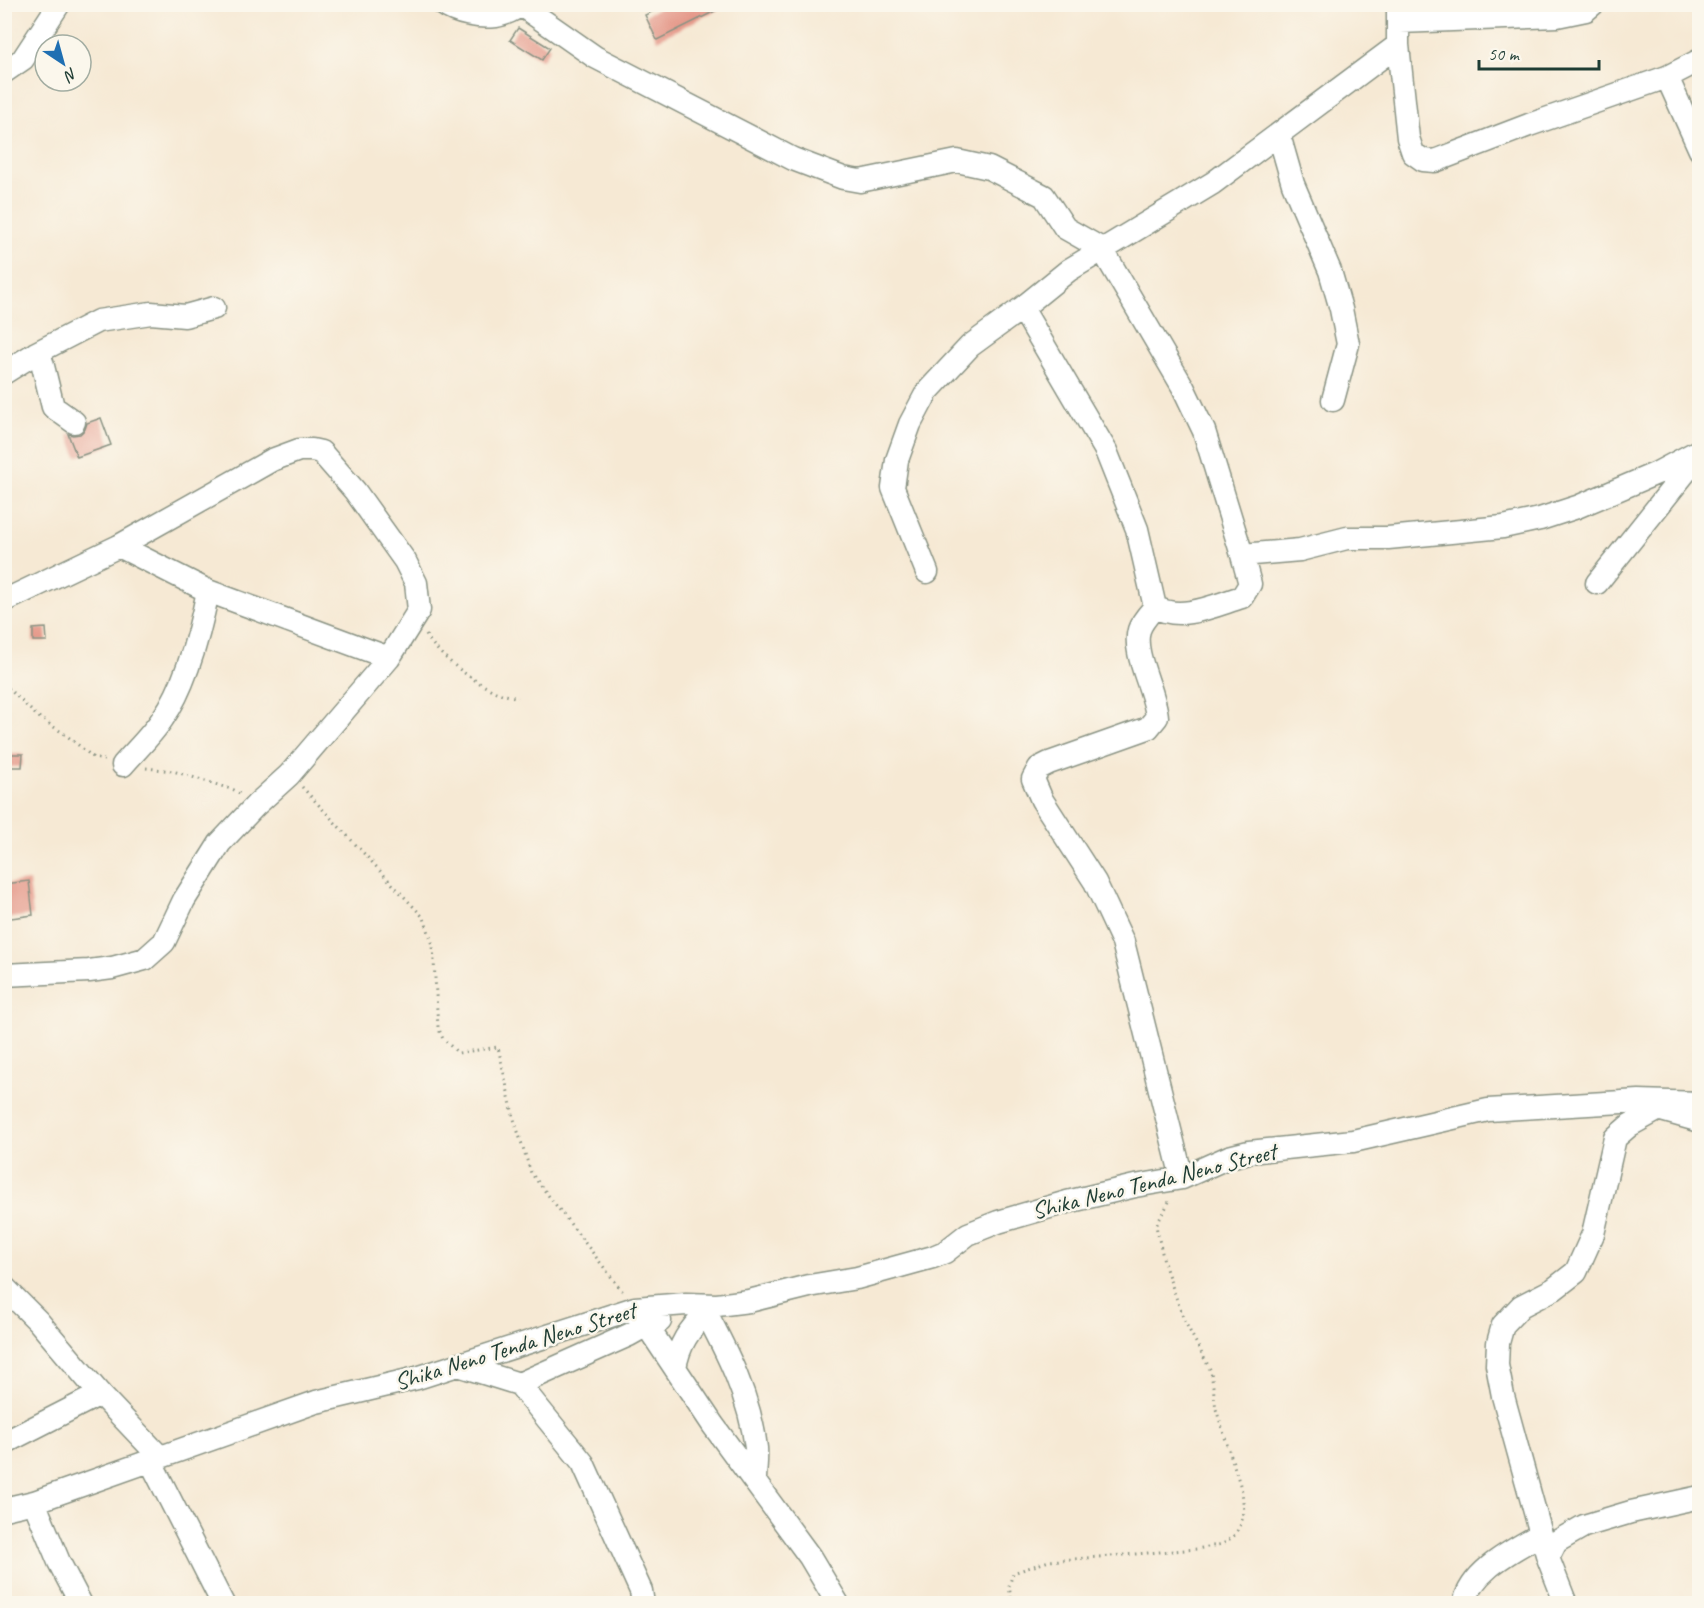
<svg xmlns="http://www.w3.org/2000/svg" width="1704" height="1608" font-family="Caveat,sans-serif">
<rect width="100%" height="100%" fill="#fbf7ec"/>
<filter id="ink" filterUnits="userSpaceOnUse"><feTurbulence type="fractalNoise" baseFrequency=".0167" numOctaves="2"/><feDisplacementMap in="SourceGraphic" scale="12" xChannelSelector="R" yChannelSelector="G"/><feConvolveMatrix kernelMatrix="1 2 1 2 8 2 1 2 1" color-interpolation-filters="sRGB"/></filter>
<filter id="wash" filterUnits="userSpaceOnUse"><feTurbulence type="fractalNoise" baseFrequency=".008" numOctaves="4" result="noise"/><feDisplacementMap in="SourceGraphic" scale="24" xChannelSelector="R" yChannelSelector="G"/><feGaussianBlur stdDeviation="1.35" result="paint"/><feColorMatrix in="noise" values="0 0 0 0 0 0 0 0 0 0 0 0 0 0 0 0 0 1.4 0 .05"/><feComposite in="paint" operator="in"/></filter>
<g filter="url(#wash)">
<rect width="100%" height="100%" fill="#f6e9d4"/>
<g id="blocks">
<path fill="#e49586" d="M668,4H729L657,40L645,15Z
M518,28L550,48L542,60L510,40Z
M101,418L111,445L77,457L68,434L73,435L80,434L85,429L87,423Z
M46,628L47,641H33V629Z
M10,754H23L22,767H10Z
M29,881L33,915L4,919V884Z"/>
</g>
</g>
<g filter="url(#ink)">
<use href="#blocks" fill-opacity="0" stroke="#8a9384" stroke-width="1.5"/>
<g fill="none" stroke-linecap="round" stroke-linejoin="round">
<defs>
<path id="minor" d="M443,4C456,14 480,18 496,16C504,15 516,9 523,4
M1398,4V45L1408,138L1413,153L1423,160L1435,161L1529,125L1667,77L1700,60
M522,6L595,57L793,159L843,178L860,181L957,161L989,168L1044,196L1065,228L1102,249L1183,387L1204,431L1242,555L1250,584L1242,597C1215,605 1181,622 1155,607L1137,529L1106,451L1022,308
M1399,22L1557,16L1586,10L1593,4
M4,72L23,59L59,4
M1667,77L1700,150
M1279,135L1293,184L1330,271L1341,309L1348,344L1333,400
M36,353L42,362L53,407L74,422
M4,373L36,353L98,321L151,313L185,316L214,308
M119,546L208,591L389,658
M1242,555L1300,550L1347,538H1388L1503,527L1540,519L1577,507L1657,473L1700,450
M927,572L893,488L897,460L910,424L927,392L970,346L1022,308L1069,270L1213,183L1398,45
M1597,583L1699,455
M4,601L119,546L272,460L299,450H312L321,452L355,491L405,561L416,583L419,610L389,658L289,775L256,805L220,843L184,900L164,942L145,959L112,968L89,971L4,975
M1155,607C1149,614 1142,621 1139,630C1132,654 1155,690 1157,717L1148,728L1049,763L1039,768L1033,779L1042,800L1095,882L1123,942L1182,1178
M123,765C136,750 152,735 163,718C187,684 200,631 208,591
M1661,1110L1700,1121
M4,1287L38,1321L100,1394L160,1457
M703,1307C727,1352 750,1397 756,1448C757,1459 755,1470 755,1481
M635,1308L713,1425L810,1557L838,1604
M458,1365L519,1384L583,1463L641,1591L643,1604
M675,1368C679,1344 689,1330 706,1313
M519,1384L629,1335L647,1325L660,1321
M4,1443L100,1394
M150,1460L223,1604
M34,1502L59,1562L81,1604
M4,1509L34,1502L316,1402L417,1378L635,1308L686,1304L717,1305L749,1301L809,1286L857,1278L933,1257L945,1252L968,1234L998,1222L1067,1202L1135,1186L1182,1178L1229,1157L1249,1152L1353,1141L1488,1110L1639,1101L1700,1103
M1548,1558L1556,1542L1584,1526L1631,1512L1700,1497
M1464,1604C1471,1570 1514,1550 1541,1534
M1566,1604L1548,1558L1541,1534L1503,1396L1497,1365L1498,1343L1503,1325L1521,1306L1554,1289L1576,1272L1593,1234L1615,1138L1630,1125L1659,1109"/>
</defs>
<use href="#minor" stroke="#8a9384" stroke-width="25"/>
<path stroke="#8a9384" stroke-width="3" stroke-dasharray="1.5 4.5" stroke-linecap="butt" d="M426,635C439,657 473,681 496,692C503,695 511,696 518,698
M4,684L37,716L66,735L94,758L104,760
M146,768L173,771L234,790L240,794
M302,787L424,918L433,945L438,1027L443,1039L458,1053L498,1047L514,1119L531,1173L623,1292
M1012,1604L1009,1586L1013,1573L1049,1561L1197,1549L1223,1544L1235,1535L1241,1524L1244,1512L1242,1491L1216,1409L1211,1371L1184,1320L1165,1266L1156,1226L1171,1198"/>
<use href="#minor" stroke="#fff" stroke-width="22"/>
</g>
</g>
<g text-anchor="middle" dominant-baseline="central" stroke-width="5" stroke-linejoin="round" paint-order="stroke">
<g font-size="24" fill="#1f3d34" stroke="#fbf7ec">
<text transform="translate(1154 1181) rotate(-14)">Shika Neno Tenda Neno Street</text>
<text transform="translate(515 1346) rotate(-17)">Shika Neno Tenda Neno Street</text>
</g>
</g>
<rect width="1704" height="1608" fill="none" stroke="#fbf7ec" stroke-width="24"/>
<g transform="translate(63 63) rotate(144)"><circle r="28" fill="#fbf7ec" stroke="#a3ada2" stroke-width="1.5"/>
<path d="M0-4.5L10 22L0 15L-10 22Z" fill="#1f6fb2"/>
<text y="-9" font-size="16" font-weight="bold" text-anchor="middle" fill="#1f3d34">N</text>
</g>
<path d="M1479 60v9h120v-9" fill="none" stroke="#1f3d34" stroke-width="3"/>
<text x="1488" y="60" font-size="18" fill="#1f3d34" stroke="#fbf7ec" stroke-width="4.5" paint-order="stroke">50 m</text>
</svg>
